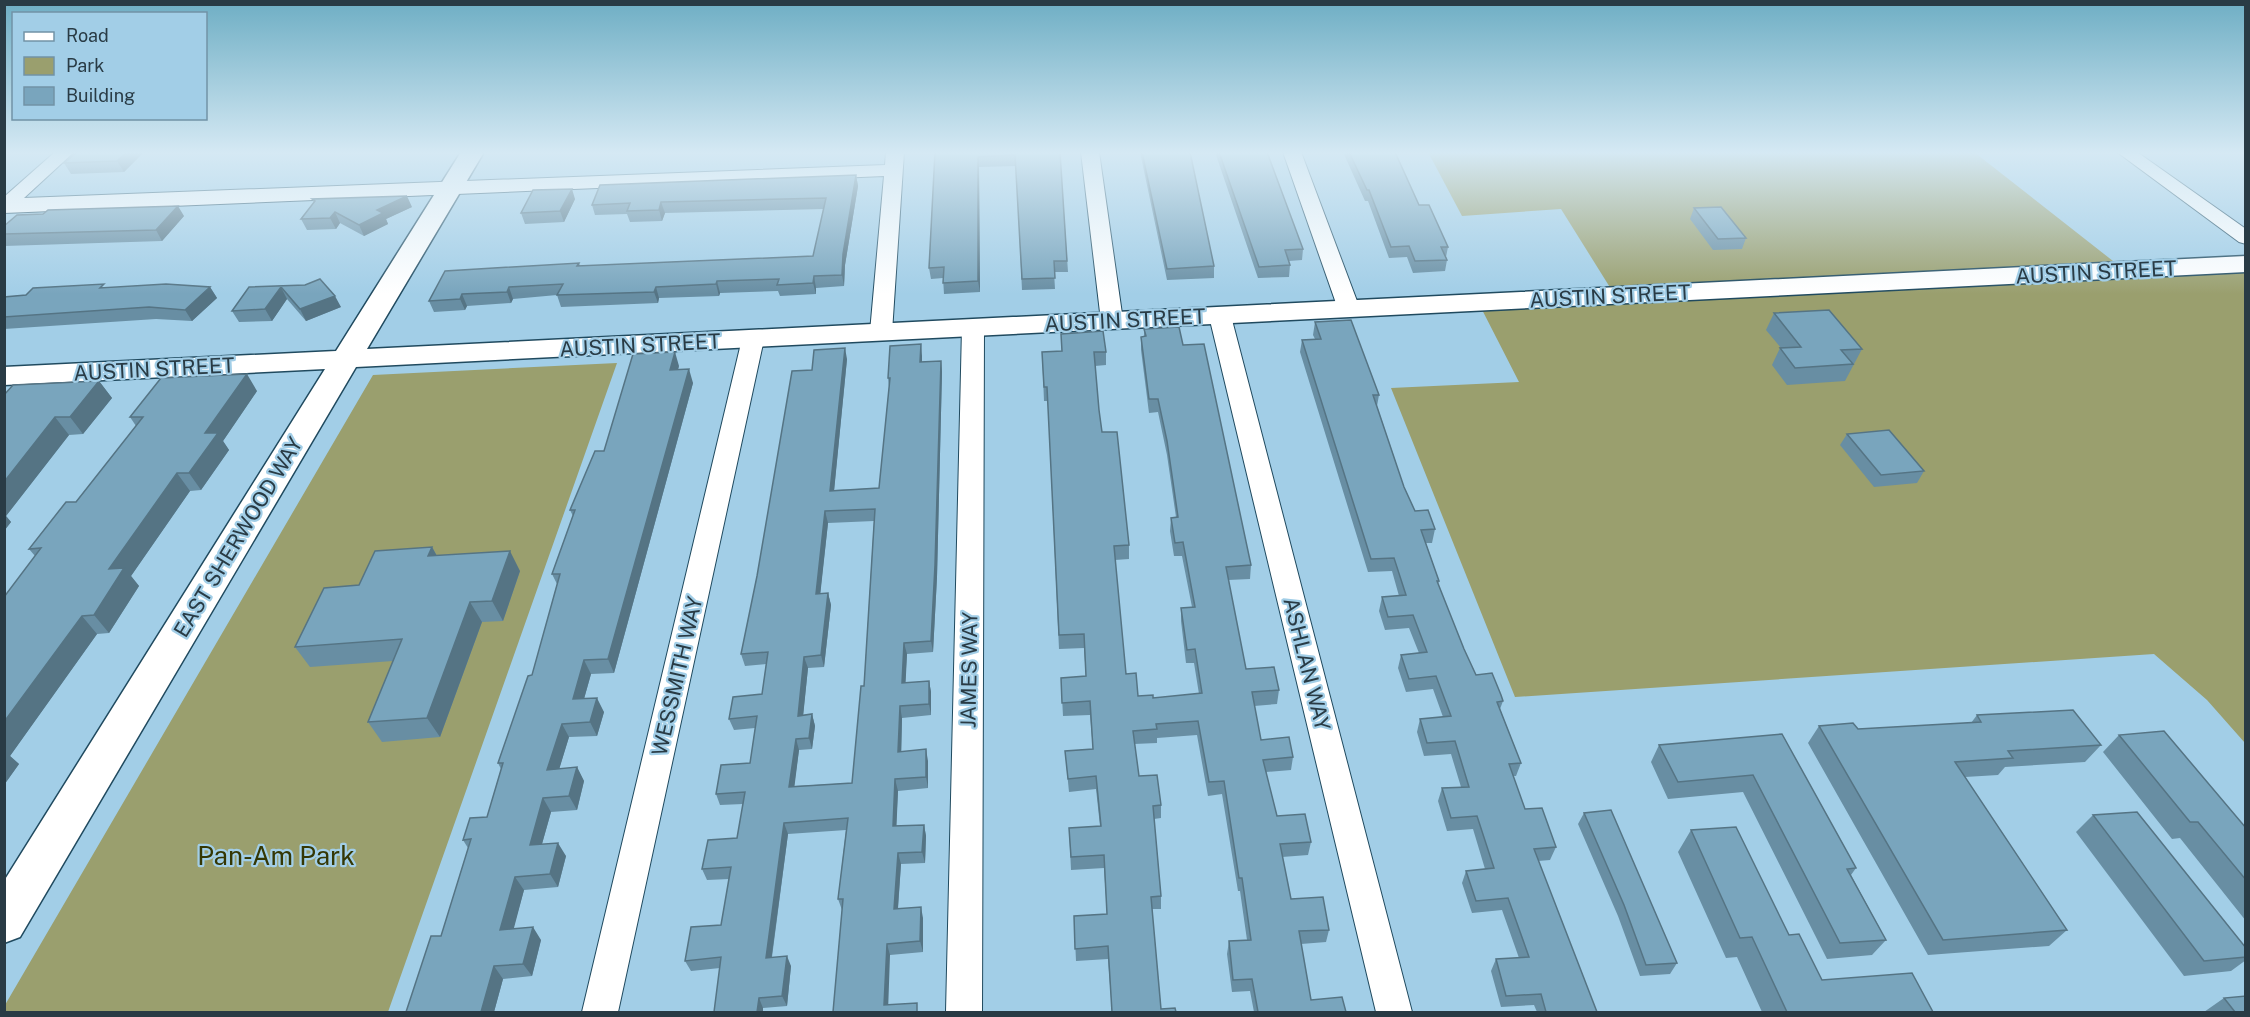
<svg xmlns="http://www.w3.org/2000/svg" width="2250" height="1017" font-family="'Public Sans',sans-serif">
<rect width="100%" height="100%" fill="#a2cee7"/>
<path fill="#9a9f6e" d="M1428,152H1974L2127,272L2245,268V743L2207,700L2154,654L1515,697L1391,388L1519,382L1475,296L1611,289L1561,209L1462,216Z
M617,363L388,1012H5V1005L373,375Z"/>
<g fill="none" stroke-linecap="round" stroke-linejoin="round">
<defs>
<path id="minor" d="M55,152H74L24,198L885,165L886,152H904L892,332L889,337H873L870,332L884,176L4,213V197Z
M1081,152H1099L1123,321L1120,326H1104L1101,321Z
M1283,152H1301L1360,309L1357,314H1341L1338,309Z
M2117,152H2137L2246,229V244L2239,242Z
M1220,310L1228,311L1231,316L1412,1012H1376L1209,316L1212,311Z
M973,322L981,323L984,328L982,1012H946L962,328L965,323Z
M753,332L761,334L764,339L618,1012H582L742,339L745,334Z"/>
<path id="tertiary" d="M461,152H484L367,349L2246,256V272L356,367L20,937L4,943V881L325,369L4,385V367L336,351Z"/>
</defs>
<use href="#minor" stroke="#204a5f" stroke-width="2"/>
<use href="#tertiary" stroke="#204a5f" stroke-width="3"/>
<use href="#minor" fill="#fff" fill-rule="evenodd"/>
<use href="#tertiary" fill="#fff" fill-rule="evenodd"/>
</g>
<path fill="#688ea3" fill-rule="evenodd" d="M144,152L124,172L71,174L64,163Z
M593,152H640L593,153Z
M935,152H1060L1068,272H1054L1055,289L1022,290L1016,166L979,167L980,292L944,294L943,278L931,279L929,268Z
M1140,152H1190L1214,266V278L1167,280Z
M1215,152H1267L1303,249L1302,260L1289,261L1290,265L1289,277L1258,278Z
M1343,152H1395L1419,205L1448,247L1446,257L1447,260L1445,271L1413,273L1407,257L1389,258L1368,201H1365Z
M856,175L858,186L845,265L844,286L816,288V294L780,296L778,291L720,293L719,296L659,298L658,303L561,307L557,295L513,299L511,303L467,306L465,310L434,312L429,301L579,263L580,266L813,256L824,209L665,213L662,221L630,222L627,214L595,215L592,205Z
M312,199L412,207L386,219L388,224L364,236L340,223L336,229L307,230L301,219L314,203Z
M575,199L564,222L525,224L521,213Z
M1694,208L1746,238L1742,249L1713,250L1690,219Z
M184,216L162,241L4,246V226Z
M305,285L341,307L306,321L287,299L272,321L239,322L232,311L249,287Z
M107,287H210L217,298L192,321L156,319L4,329V297Z
M1774,313L1862,349L1845,381L1787,385L1772,365L1780,348H1781L1766,330Z
M1315,322L1379,395L1377,406L1404,487L1415,511L1435,529L1432,543H1426L1439,581L1438,584L1464,649L1476,675L1503,701L1500,709L1521,763L1516,776H1513L1525,809L1556,847L1550,860L1538,861L1597,1012H1537L1534,1005L1501,1007L1491,971L1496,959L1519,958L1502,910L1472,913L1462,883L1466,871L1485,869L1473,829L1447,831L1438,801L1442,788L1461,787L1451,754L1424,756L1417,732L1420,719L1443,717L1433,689L1406,692L1398,668L1401,655L1419,653L1409,628L1385,630L1379,611L1382,597L1399,596L1392,571L1368,572L1300,352L1302,340L1315,339L1313,335Z
M1144,329L1183,345L1251,565L1250,579L1228,580L1246,669L1279,690L1277,704L1254,706L1261,740L1293,757L1291,770L1266,772L1277,816L1311,842L1308,855L1282,857L1291,899L1329,930L1326,942L1301,944L1311,1000L1346,1012H1254L1250,991L1232,992L1227,954L1229,941L1247,940L1240,891H1238L1222,794L1208,796L1197,735L1157,738V743L1134,744L1139,776L1161,805V818L1154,819L1161,896V909H1152L1161,1009L1176,1012H1112L1108,959L1076,961L1074,916L1107,914L1104,868L1071,870L1069,828L1100,826L1096,789L1069,792L1065,751L1093,749L1090,715L1063,716L1061,678L1086,677L1084,648L1059,649L1048,401H1044L1042,352L1062,351L1061,334L1106,352V365L1095,366L1099,410L1102,432L1129,545V559L1115,560L1126,674L1138,696L1153,698L1199,694L1194,663H1186L1181,621V608L1192,607L1182,556H1174L1170,531L1171,518L1176,517L1167,455L1158,412L1149,413L1141,350V337L1144,336Z
M922,356V362L941,361L942,372L937,577L933,652L907,654L905,683L929,681L931,692V715L902,718L901,752L928,761V788L898,791L896,826L924,825L926,836L925,863L901,864L898,909L923,918V952L890,955L833,1012L842,910L838,899L846,830L788,834L772,957L791,966L787,1006L763,1008V1012H714L720,968L691,971L685,961L721,925L729,879L707,880L702,869L737,838L743,804L720,805L716,794L750,763L755,728L734,730L729,719L762,694L766,664L745,666L741,654L812,370L847,359L834,490L879,488L889,387L888,378ZM874,521L864,686L852,783L794,786L799,750L812,749L815,726L812,714L803,715L808,668L824,667L831,605L828,593L820,594L828,523Z
M679,366L678,369L693,383L614,673L591,674L584,699L604,712L597,736L569,737L559,769L577,767L584,781L577,810L551,812L542,844L566,856L558,887L524,890L513,929L541,940L532,976L503,979L494,1012H406L441,936L468,848L463,840L487,817L501,769L498,763L532,675L557,584L552,574L573,516L570,510L604,451Z
M99,381L112,398L83,434L69,435L6,516L11,522L4,531V395Z
M257,391L223,441L229,450L201,490L190,491L131,576L139,586L109,633L97,634L10,756L19,764L4,785L35,556L29,549L76,502L136,426L130,417Z
M1847,434L1924,471L1917,483L1874,487L1840,445Z
M432,547L437,556L520,571L503,621L482,622L440,737L382,742L368,722L393,661L310,667L295,647L359,585Z
M1977,715L2101,745L2085,762L2005,767L1998,775L1965,777L2067,930L2049,946L1928,955L1808,743L1819,726L1858,729L1971,723Z
M1782,734L1856,868L1851,875L1886,940L1872,955L1827,959L1743,792L1668,799L1651,762L1659,745Z
M2119,735L2246,828V921L2180,838L2172,839L2103,752Z
M1584,813L1677,963L1670,974L1640,976L1618,916L1578,824Z
M2093,815L2246,948V960L2231,971L2184,976L2076,832Z
M1691,830L1789,935L1822,980L1933,1012H1762L1737,957L1726,958L1678,852Z
M2224,998L2246,1012H2204Z"/>
<path fill="#557484" d="M127,152H144L124,172L117,161Z
M978,157L979,167L980,292L978,281Z
M856,175L858,186L845,265L844,286L842,275L843,254Z
M572,189L575,199L564,222L560,211Z
M407,196L412,207L386,219L388,224L364,236L359,225L377,210Z
M661,202L665,213L662,221L659,210Z
M178,206L184,216L162,241L156,230Z
M335,212L340,223L336,229L330,218Z
M814,276L816,288V294L813,283Z
M717,281L720,293L719,296L716,284Z
M210,287L217,298L192,321L185,310Z
M281,287L287,299L272,321L265,309Z
M509,287L513,299L511,303L507,292Z
M656,287L659,298L658,303L654,292Z
M462,294L467,306L465,310L460,299Z
M335,296L341,307L306,321L300,309Z
M921,344L922,356V374L920,362Z
M845,348L847,359L833,502L830,491Z
M675,352L679,366L674,384L670,370Z
M941,361L942,372L937,577L933,652L931,641Z
M689,369L693,383L614,673L608,659Z
M247,374L257,391L223,441L229,450L201,490L189,473L205,433Z
M99,381L112,398L83,434L70,417Z
M55,417L69,435L6,516L11,522L4,531V482Z
M177,473L190,491L131,576L139,586L109,633L94,615L109,569Z
M825,511L828,523L819,606L816,594Z
M432,547L443,567L428,556Z
M510,551L520,571L503,621L492,601Z
M828,593L831,605L824,667L821,655Z
M470,602L482,622L440,737L427,718Z
M82,616L97,634L10,756L19,764L4,785V722Z
M904,643L907,654L905,695L902,683Z
M804,657L808,668L802,727L798,716Z
M584,660L591,674L580,713L573,699Z
M929,681L931,692V715L929,704Z
M597,698L604,712L597,736L590,722Z
M900,706L902,718L901,763L898,752Z
M812,714L815,726L812,749L809,738Z
M562,724L569,737L555,783L547,770Z
M796,739L799,750L793,798L789,787Z
M926,749L928,761V788L926,777Z
M577,767L584,781L577,810L569,796Z
M895,779L898,791L896,837L893,826Z
M543,798L551,812L538,858L530,845Z
M784,823L788,834L770,969L766,958Z
M924,825L926,836L925,863L922,852Z
M558,843L566,856L558,887L550,874Z
M898,853L901,864L897,920L894,909Z
M515,877L524,890L510,943L500,930Z
M921,907L923,918V952L920,941Z
M533,927L541,940L532,976L523,964Z
M887,944L890,955L888,1012L884,1005Z
M787,956L791,966L787,1006L782,996Z
M494,966L503,979L494,1012H481Z
M759,998L763,1008V1012H757Z"/>
<path fill="#79a5bd" stroke="#557484" stroke-width="1.5" fill-rule="evenodd" d="M77,152H127L117,161L64,163Z
M935,152H1060L1067,261H1054L1055,278L1022,279L1015,155L978,157V281L943,283L944,267L929,268Z
M1142,152H1190L1214,266L1167,269Z
M1219,152H1267L1303,249L1285,250L1290,265L1259,267Z
M1349,152H1395L1419,205H1429L1448,247H1441L1447,260L1415,261L1409,246L1391,247L1369,190H1367Z
M856,175L843,254L842,275L814,276L813,283L777,285L779,279L717,281L716,284L656,287L654,292L557,295L563,284L509,287L507,292L462,294L460,299L429,301L445,271L579,263L577,266L813,256L826,198L661,202L659,210L627,211L630,203L592,205L600,185Z
M572,189L560,211L521,213L533,190Z
M407,196L377,210L383,213L359,225L335,212L330,218L301,219L315,201L312,199Z
M178,206L156,230L4,234V226L17,215L43,214L48,210Z
M1721,207L1746,238L1718,239L1694,208Z
M320,279L335,296L300,309L281,287L265,309L232,311L249,287L305,285Z
M104,284L100,288L166,284L210,287L185,310L149,307L4,317V297L26,295L33,288Z
M1829,310L1862,349L1841,350L1853,364L1795,368L1780,348L1801,347L1774,313Z
M1351,320L1379,395H1373L1404,487L1415,511L1428,510L1435,529L1421,530L1439,581H1437L1464,649L1476,675L1492,673L1501,695L1503,701L1497,702L1521,763L1509,764L1525,809L1542,808L1556,847L1534,849L1597,1012H1546L1541,994L1506,996L1496,959L1529,957L1508,898L1476,901L1466,871L1494,868L1477,816L1451,818L1442,788L1469,787L1455,741L1427,743L1420,719L1451,716L1436,676L1409,679L1401,655L1427,652L1413,615L1388,617L1382,597L1406,595L1394,558L1371,559L1302,340L1321,339L1315,322Z
M1179,327L1183,345L1204,344L1251,565L1226,567L1246,669L1274,667L1279,690L1252,692L1261,740L1289,737L1293,757L1263,760L1277,816L1305,814L1311,842L1280,844L1291,899L1323,897L1329,930L1299,931L1311,1000L1342,997L1346,1012H1258L1252,979L1233,980L1229,941L1251,940L1242,878H1239L1224,781L1209,782L1198,721L1156,724L1157,729L1133,731L1139,776L1157,775L1161,805L1153,806L1161,896L1151,897L1161,1009L1175,1008L1176,1012H1112L1108,946L1075,949L1074,916L1107,914L1104,855L1071,857L1069,828L1101,826L1096,776L1068,779L1065,751L1093,749L1090,701L1062,703L1061,678L1086,676L1084,634L1059,635L1047,387H1044L1042,352L1062,351L1061,334L1103,331L1106,352H1094L1099,410L1102,432H1117L1129,545L1114,546L1126,674L1136,673L1138,696L1153,695V698L1202,693L1195,649L1187,650L1181,608L1195,607L1183,542L1175,543L1171,518L1178,517L1167,441L1158,399H1149L1141,337L1146,336L1144,329Z
M921,344L920,362L941,361L935,565L931,641L904,643L902,683L929,681V704L900,706L898,752L926,749V777L895,779L893,826L924,825L922,852L898,853L894,909L921,907L920,941L887,944L884,1005L917,1003V1012H833L843,899H838L848,818L784,823L766,958L787,956L782,996L759,998L757,1012H714L721,957L685,961L691,927L721,925L731,867L702,869L708,840L737,838L745,792L716,794L721,765L750,763L757,716L729,719L733,697L762,694L768,652L741,654L757,576L792,371L812,370L814,350L845,348L830,491L879,488L890,378H888L890,346ZM875,509L864,686H861L852,783L789,787L796,739L809,738L812,714L798,716L804,657L821,655L828,593L816,594L825,511Z
M675,352L670,370L689,369L608,659L584,660L573,699L597,698L590,722L562,724L547,770L577,767L569,796L543,798L530,845L558,843L550,874L515,877L500,930L533,927L523,964L494,966L481,1012H406L431,936H441L471,839L463,840L470,818L487,817L503,763H498L528,676L532,675L560,574H552L575,510H570L595,451H604L633,354Z
M247,374L205,433H218L189,473H177L109,569L124,568L94,615L82,616L4,722V597L41,548L29,549L66,502H76L143,417H130L161,378Z
M99,381L70,417H55L4,482V395L13,385Z
M1889,430L1924,471L1881,475L1847,434Z
M432,547L428,556L510,551L492,601L470,602L427,718L368,722L402,639L295,647L324,588L359,585L375,551Z
M2073,710L2101,745L2008,751L2013,758L1955,762L2067,930L1943,940L1819,726L1853,723L1858,729L1981,722L1977,715Z
M2164,731L2246,828V880L2198,822H2190L2119,735Z
M1782,734L1856,868L1847,869L1886,940L1840,943L1753,775L1678,782L1659,745Z
M1611,810L1677,963L1646,965L1624,905L1584,813Z
M2137,812L2246,948V957L2204,961L2093,815Z
M1736,827L1789,935L1799,934L1822,980L1912,973L1933,1012H1787L1752,937L1740,938L1691,830Z
M2246,996V1012H2235L2224,998Z"/>
<linearGradient id="sky" x2="0" y2="1"><stop stop-color="#6eaec4"/><stop offset="0.52" stop-color="#d5e9f4"/><stop offset="1" stop-color="#d5e9f4" stop-opacity="0"/></linearGradient>
<rect width="2250" height="294" fill="url(#sky)"/>
<g text-anchor="middle" dominant-baseline="central" stroke-width="4.5" stroke-linejoin="round" paint-order="stroke">
<g font-size="21" fill="#293b45" stroke="#a2cee7">
<text transform="translate(2096 272) rotate(-3)">AUSTIN STREET</text>
<text transform="translate(1610 296) rotate(-3)">AUSTIN STREET</text>
<text transform="translate(1125 320) rotate(-3)">AUSTIN STREET</text>
<text transform="translate(640 345) rotate(-3)">AUSTIN STREET</text>
<text transform="translate(154 369) rotate(-3)">AUSTIN STREET</text>
<text transform="translate(238 537) rotate(-59)">EAST SHERWOOD WAY</text>
<text transform="translate(1307 664) rotate(76)">ASHLAN WAY</text>
<text transform="translate(969 670) rotate(-89)">JAMES WAY</text>
<text transform="translate(677 676) rotate(-77)">WESSMITH WAY</text>
</g>
<g font-size="26" fill="#343704" stroke="#a2cee7">
<text x="276" y="855">Pan-Am Park</text>
</g>
</g>
<rect width="2250" height="1017" fill="none" stroke="#293b45" stroke-width="12"/>
<rect x="12" y="12" width="195" height="108" fill="#a2cee7" stroke="#7293a6" stroke-width="1.5"/>
<rect x="24" y="32" width="30" height="9" fill="#ffffff" stroke="#7293a6" stroke-width="1.5"/>
<text x="66" y="42" font-size="18" fill="#293b45">Road</text>
<rect x="24" y="57" width="30" height="18" fill="#9a9f6e" stroke="#7293a6" stroke-width="1.5"/>
<text x="66" y="72" font-size="18" fill="#293b45">Park</text>
<rect x="24" y="87" width="30" height="18" fill="#79a5bd" stroke="#7293a6" stroke-width="1.5"/>
<text x="66" y="102" font-size="18" fill="#293b45">Building</text>
</svg>
